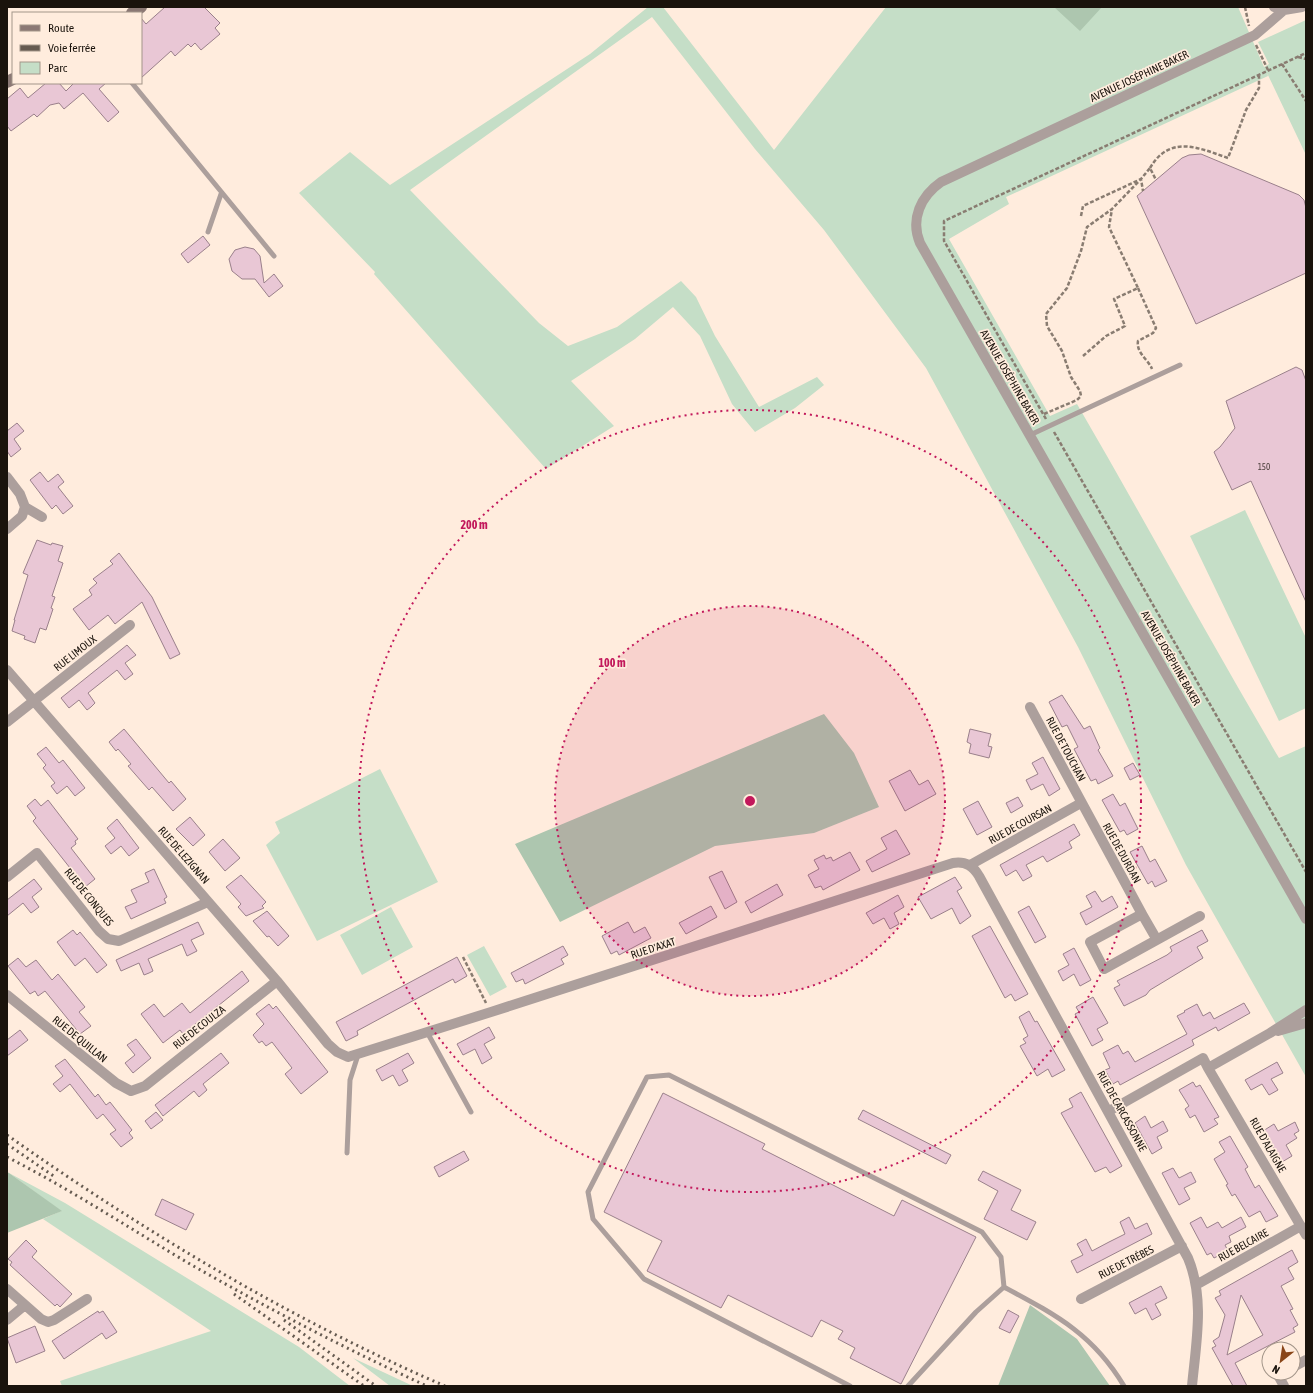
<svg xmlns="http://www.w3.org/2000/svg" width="1313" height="1393" font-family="'Asap Condensed',sans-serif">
<rect width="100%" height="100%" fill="#ffecdd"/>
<path fill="#c5dec7" d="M648,7H663L774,150L886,7H1238L1264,67L1269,64L1258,42L1306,20V155L1267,73L1268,76L1006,197L1009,204L949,239L1050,416L1077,404C1145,521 1210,641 1279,758L1306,746V1077L1186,865L1078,647L926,368L824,230L755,149L652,17L410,190L539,323L568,346L617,327L681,281L696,297L715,336L759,407L817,377L824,385L795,408L755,432L732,404L700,336L673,307L635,339L571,381L614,426L546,469L374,274L375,272L299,193L350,152L390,185L590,54Z
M1245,510L1306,638V708L1279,721L1190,536Z
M380,769L438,882L317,941L266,845L280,833L275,822Z
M391,907L413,947L362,975L340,935Z
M484,946L507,987L490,996L467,955Z
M9,1173L65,1203L299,1347L350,1386H62L60,1381L211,1331L43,1219L61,1211Z
M353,1358L413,1386H390Z"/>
<path fill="#adc6af" d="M1054,7H1102L1080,31Z
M824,714L854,753L879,807L814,833L715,846L560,922L515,844Z
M7,1172L9,1173L62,1211L7,1233Z
M1030,1305L1077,1339L1110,1386H998Z"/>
<path fill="#e9c7d5" stroke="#9a808b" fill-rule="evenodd" d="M165,7H204L220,23L215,28L220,34L201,50L195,43L191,47L188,44L175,56L171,51L141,78V18L146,24Z
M46,83H59L66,91L74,83H106L99,89L119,112L108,122L83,93L64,109L59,103L50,105L37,117L34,114L11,131L7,126V99L20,88L28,98Z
M1201,154L1299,195L1304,200L1306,208V273L1196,324L1137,196L1182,158L1189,155Z
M203,236L210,245L188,263L181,254Z
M245,247L254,249L260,256L264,283L274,274L283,286L269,297L255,279H242L232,271L229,259L235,250Z
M1296,367L1302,370L1306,381V602L1251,481L1232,490L1214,452L1220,447L1235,428L1226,401Z
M17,423L24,431L14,439L21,449L11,457L7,451V431Z
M40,472L48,482L58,474L64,482L58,487L73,506L63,514L56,505L52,509L30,480Z
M37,540L51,545L52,543L63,546L58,561L63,563L52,596L55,597L51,608L53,609L46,630L40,628L35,643L24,639L25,636L12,631L15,620H14L28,575L23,573Z
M119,553L152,597L180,654L170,659L142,602L115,624L108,615L89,630L73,609L92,595L89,590L97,583L93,579L113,564L110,561Z
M127,645L136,655L125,663L133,674L125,680L117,670L88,693L95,703L91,707L87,710L79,700L69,708L61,698Z
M1062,695L1084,729L1090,726L1100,748L1098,750L1113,776L1098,784L1096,779L1091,781L1074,749L1078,747L1067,725L1062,727L1049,702Z
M124,729L169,783L171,781L186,799L173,811L152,787L149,790L128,766L131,764L118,749L116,751L109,742Z
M970,729L991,734L988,746L992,747L989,758L969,753L971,744L967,742Z
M46,747L59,763L63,760L85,788L75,796L67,786L57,794L51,786L55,783L43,768L46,765L37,754Z
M1043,757L1060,789L1049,796L1043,784L1031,790L1026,780L1038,774L1032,763Z
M1133,763L1140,775L1130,780L1124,768Z
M910,770L919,785L928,780L936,794L905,811L889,781Z
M1113,794L1120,806L1125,803L1138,829L1127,835L1124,830L1120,832L1102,800Z
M1018,797L1023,806L1011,813L1006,803Z
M35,799L41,806L48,800L78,839L75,841L76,844L71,848L95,879L85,887L33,821L36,818L27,806Z
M978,801L992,827L977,835L963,809Z
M190,817L205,835L193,846L176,829Z
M117,819L139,848L129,856L121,846L111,854L105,846L115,838L107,828Z
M1074,824L1080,835L1069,842L1072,848L1047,862L1043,856L1026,865L1032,876L1023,881L1016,870L1006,876L1000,865Z
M896,830L910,854L872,872L866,861L887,849L881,838Z
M223,839L240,858L225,871L209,852Z
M1142,846L1150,862L1155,859L1167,881L1155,887L1152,881L1148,884L1130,852Z
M850,852L860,870L823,890L821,886L815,888L808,875L819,869L814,860L824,855L826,859L831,857L833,861Z
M154,869L167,897L164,899L166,903L131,919L125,907L137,902L131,890L149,882L145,873Z
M722,871L737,902L725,909L709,877Z
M241,875L266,902L262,906L264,908L246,916L238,907L241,904L226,887Z
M955,877L962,888L957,891L971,916L960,924L952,908L931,919L918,897Z
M34,879L42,889L32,897L39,907L31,913L23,903L7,916V900Z
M777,884L783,895L751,913L745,902Z
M1095,891L1102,902L1112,896L1118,907L1086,925L1080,913L1092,907L1086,896Z
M898,895L904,907L894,913L899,924L890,929L884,918L873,924L866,913Z
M711,906L717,917L686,934L679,923Z
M1029,906L1046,937L1035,943L1018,912Z
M267,911L289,936L278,946L269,936L267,937L253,921Z
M198,922L204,934L191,940L197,951L187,956L182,944L148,959L153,971L149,973L144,975L139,963L121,971L116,960Z
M628,922L634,933L645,927L651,938L619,955L617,951L611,954L602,936Z
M990,926L1028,994L1015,1001L1011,994L1005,998L972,936Z
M73,930L77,935L80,932L107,965L97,973L85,958L75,966L57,942Z
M1202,930L1208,941L1197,947L1203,958L1150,990L1146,995L1124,1006L1114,988L1120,985L1117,981L1167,955L1172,951L1170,947Z
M563,946L568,955L561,959L564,964L525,984L523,979L516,982L511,973Z
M1074,948L1091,980L1080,986L1074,974L1063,981L1058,971L1069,965L1063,954Z
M457,957L467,976L455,983L453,979L357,1031L358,1035L346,1041L336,1022Z
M18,958L26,967L36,960L52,980L58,974L85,1007L79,1012L91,1026L80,1034L45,991L38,996L35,991L30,994L8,966Z
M242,971L249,981L183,1034L180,1030L163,1043L141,1014L154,1004L164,1017L182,1003L190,1013Z
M1093,997L1108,1023L1097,1029L1103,1040L1092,1046L1075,1014L1079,1012L1076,1007Z
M1244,1003L1250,1013L1218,1031L1216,1027L1192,1040L1194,1045L1120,1085L1118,1081L1113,1084L1105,1070L1110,1068L1103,1053L1118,1045L1123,1054L1128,1051L1135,1062L1187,1034L1177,1016L1185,1012L1184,1011L1197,1004L1203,1016L1210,1012L1214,1019Z
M269,1004L273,1009L276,1006L328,1072L301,1094L285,1074L292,1068L272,1042L266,1046L262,1041L259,1043L253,1035L264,1024L256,1014Z
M1029,1011L1035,1022L1037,1021L1065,1070L1052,1077L1048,1069L1037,1076L1020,1046L1026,1043L1023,1039L1028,1036L1019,1017Z
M489,1027L495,1038L484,1044L492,1058L482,1064L475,1049L463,1055L457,1044Z
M20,1030L28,1040L7,1056V1040Z
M136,1039L151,1058L133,1073L125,1063L135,1055L127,1045Z
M221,1053L229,1063L203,1084L207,1090L199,1097L194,1091L163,1116L155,1105Z
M408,1053L414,1063L402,1070L408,1081L399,1086L393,1075L382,1081L376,1070Z
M65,1059L95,1097L98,1094L106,1105L110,1102L132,1130L129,1133L133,1138L121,1147L110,1134L116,1130L103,1114L97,1119L70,1084L60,1092L53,1084L63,1076L55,1066Z
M1277,1062L1283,1073L1271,1079L1278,1090L1269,1095L1262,1084L1251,1090L1245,1080Z
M1193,1082L1196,1087L1200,1085L1219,1117L1214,1119L1218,1124L1204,1132L1195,1115L1190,1118L1185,1109L1189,1106L1179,1090Z
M1081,1092L1122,1166L1110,1173L1106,1167L1095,1172L1061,1113L1073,1107L1069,1099Z
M663,1093L765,1144L762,1149L894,1216L902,1200L976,1237L901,1384L850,1358L855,1348L838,1339L843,1331L821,1320L812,1337L728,1295L721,1308L647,1271L662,1241L604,1212Z
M863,1110L951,1155L946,1164L858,1119Z
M156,1112L163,1120L151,1129L145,1121Z
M1145,1116L1151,1128L1163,1121L1168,1131L1157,1137L1162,1148L1152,1154L1135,1123Z
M1295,1122L1299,1131L1294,1134L1297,1138L1286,1145L1292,1156L1282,1162L1263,1131L1274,1124L1278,1131Z
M1230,1136L1248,1167L1245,1169L1255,1188L1259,1185L1278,1216L1266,1222L1260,1211L1249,1217L1235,1194L1232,1196L1226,1185L1228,1184L1214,1159L1225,1152L1219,1142Z
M464,1151L469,1160L439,1177L434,1167Z
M1173,1168L1179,1178L1191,1172L1196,1182L1184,1188L1190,1199L1179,1205L1162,1173Z
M983,1171L1021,1190L1011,1210L1036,1222L1027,1240L984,1219L998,1191L978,1180Z
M162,1199L194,1214L186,1230L155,1215Z
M1129,1217L1135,1229L1147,1223L1152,1234L1077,1273L1071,1261L1083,1255L1077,1244L1086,1239L1092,1251L1109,1242L1125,1234L1120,1222Z
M1201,1217L1207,1228L1218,1222L1222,1228L1241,1217L1246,1227L1229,1236L1231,1242L1225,1245L1228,1251L1214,1258L1211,1253L1207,1255L1190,1223Z
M26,1240L37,1251L32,1257L72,1294L60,1307L57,1304L55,1306L10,1265L12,1262L8,1259Z
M1292,1250L1298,1262L1288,1268L1294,1279L1281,1286L1293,1309L1290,1310L1298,1325L1293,1328L1295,1332L1235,1363L1247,1386H1233L1212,1348L1216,1346L1213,1341L1219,1337L1225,1315L1215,1298L1221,1295L1219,1291ZM1241,1295L1263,1335L1227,1355Z
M1161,1286L1167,1298L1155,1304L1161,1315L1152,1320L1146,1308L1135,1314L1129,1303Z
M1008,1310L1019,1316L1010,1333L999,1328Z
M98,1311L99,1313L103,1311L117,1332L106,1339L102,1333L64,1359L52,1341Z
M35,1326L45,1351L16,1363L7,1338Z"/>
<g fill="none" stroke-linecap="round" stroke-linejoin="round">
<path stroke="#897c71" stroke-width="2.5" stroke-dasharray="4 2" stroke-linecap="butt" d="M1245,7L1249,26
M1256,45L1268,70
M1298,57L1306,59
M1282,64L1306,101
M1150,168C1170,134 1199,148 1228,158L1246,110L1259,88V75
M1081,216L1083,206L1141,179L1150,168L1156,180
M1138,288L1156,328L1153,333L1138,341C1136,353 1148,359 1152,369
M1083,356L1106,336L1125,326L1114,299L1138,288L1109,227L1112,209
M1044,414L1077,400L1081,396L1080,391L1071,377L1062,351L1047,326L1046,314L1067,288L1081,251L1087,227L1112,209L1141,179L1143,191
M1046,419L944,241V221L1306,53
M1054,432L1306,872
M463,957L486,1003"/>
<path stroke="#ac9f9c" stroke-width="5" d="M132,83L274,256
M208,232L221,194
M1030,435L1180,365
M427,1032L471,1112
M347,1153L350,1080L358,1055
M1004,1287C1056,1315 1093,1334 1124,1386
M850,1386L644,1279L593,1219L588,1192L647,1077L669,1075L982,1232L1001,1257L1004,1287
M908,1386L976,1312L1004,1287"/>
<path stroke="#ac9f9c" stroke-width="10" d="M1274,7L1284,10L1302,7
M1284,10L1255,35L941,182C921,196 910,219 920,243L1306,919
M7,477L20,494L25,507L42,517
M7,529L22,516L25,507
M7,670L277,981L328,1044L337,1052L348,1057L491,1012L953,863C966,861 973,866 979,876L1188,1258C1205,1299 1196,1343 1192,1386
M1030,707L1142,914L1090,942L1104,969L1200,916
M7,722L130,625
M970,865L1081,803
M7,877L37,853L99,931L108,939L119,941L208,902
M1142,914L1157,940
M7,995L116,1083L131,1091L145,1086L277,981
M1278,1031L1306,1023
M1208,1068L1306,1235
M1109,1111L1203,1058L1208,1068L1270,1033L1306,1010
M1196,1285L1301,1226
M7,1289L41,1319L48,1322L54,1320L87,1299
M1081,1299L1182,1246
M7,1320L25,1305
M1293,1367L1306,1360
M1282,1373L1278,1375L1284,1386"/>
<path stroke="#8b7874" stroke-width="12" d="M132,13L141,7
M7,82L13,79"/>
<path stroke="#655a50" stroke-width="3" stroke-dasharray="2 4" stroke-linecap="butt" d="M7,1135C145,1232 290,1319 445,1386
M7,1144L55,1177
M7,1157C70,1189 129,1228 190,1264C267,1308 346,1349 427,1386
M234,1294L364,1386
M284,1320L376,1386"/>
</g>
<circle cx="750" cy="801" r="195" fill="#c2185b" fill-opacity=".12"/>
<g fill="none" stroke="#c2185b" stroke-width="2" stroke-dasharray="2 4">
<circle cx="750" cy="801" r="195"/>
<circle cx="750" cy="801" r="391"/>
</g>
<g text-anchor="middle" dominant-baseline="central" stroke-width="3.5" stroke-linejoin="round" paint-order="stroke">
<g font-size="9" fill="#4e403e">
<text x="1264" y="467">150</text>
</g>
<g font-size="11" fill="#1a130c" stroke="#ffecdd">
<text transform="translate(1139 76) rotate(-25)">AVENUE JOSÉPHINE BAKER</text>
<text transform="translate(1010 377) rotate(60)">AVENUE JOSÉPHINE BAKER</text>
<text transform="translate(75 653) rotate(-38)">RUE LIMOUX</text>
<text transform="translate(1171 658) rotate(60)">AVENUE JOSÉPHINE BAKER</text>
<text transform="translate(1066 749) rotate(62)">RUE DE TOUCHAN</text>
<text transform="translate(1020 824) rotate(-29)">RUE DE COURSAN</text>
<text transform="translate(1122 853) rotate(61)">RUE DE DURDAN</text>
<text transform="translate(184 855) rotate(49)">RUE DE LEZIGNAN</text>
<text transform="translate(89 897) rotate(51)">RUE DE CONQUES</text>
<text transform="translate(653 948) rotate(-18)">RUE D'AXAT</text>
<text transform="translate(199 1027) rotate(-38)">RUE DE COULZA</text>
<text transform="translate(80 1039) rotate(39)">RUE DE QUILLAN</text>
<text transform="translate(1122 1111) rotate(61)">RUE DE CARCASSONNE</text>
<text transform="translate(1268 1145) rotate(60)">RUE D'ALAIGNE</text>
<text transform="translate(1243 1245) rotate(-29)">RUE BELCAIRE</text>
<text transform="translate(1126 1262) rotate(-27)">RUE DE TRÉBES</text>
</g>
</g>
<circle cx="750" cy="801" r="6" fill="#c2185b" stroke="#ffecdd" stroke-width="2"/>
<g font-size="12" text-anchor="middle" font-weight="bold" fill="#c2185b" stroke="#ffecdd" stroke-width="3.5" stroke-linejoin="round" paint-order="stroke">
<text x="474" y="529">200 m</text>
<text x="612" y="667">100 m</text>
</g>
<rect width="1313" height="1393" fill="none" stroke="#1a130c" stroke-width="16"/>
<rect x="12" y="12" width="130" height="72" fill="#ffecdd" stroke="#a39589"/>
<rect x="20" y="25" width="20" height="6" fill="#8b7874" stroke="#a39589"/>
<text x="48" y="32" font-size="12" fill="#1a130c">Route</text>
<rect x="20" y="45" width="20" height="6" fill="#655a50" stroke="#a39589"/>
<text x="48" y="52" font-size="12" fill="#1a130c">Voie ferrée</text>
<rect x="20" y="62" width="20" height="12" fill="#c5dec7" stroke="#a39589"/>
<text x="48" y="72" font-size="12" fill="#1a130c">Parc</text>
<g transform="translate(1281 1361) rotate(210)"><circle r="19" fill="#ffecdd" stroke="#a39589"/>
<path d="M0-3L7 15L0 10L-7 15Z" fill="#894518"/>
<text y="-6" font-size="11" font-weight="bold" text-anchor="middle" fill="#1a130c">N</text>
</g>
</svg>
